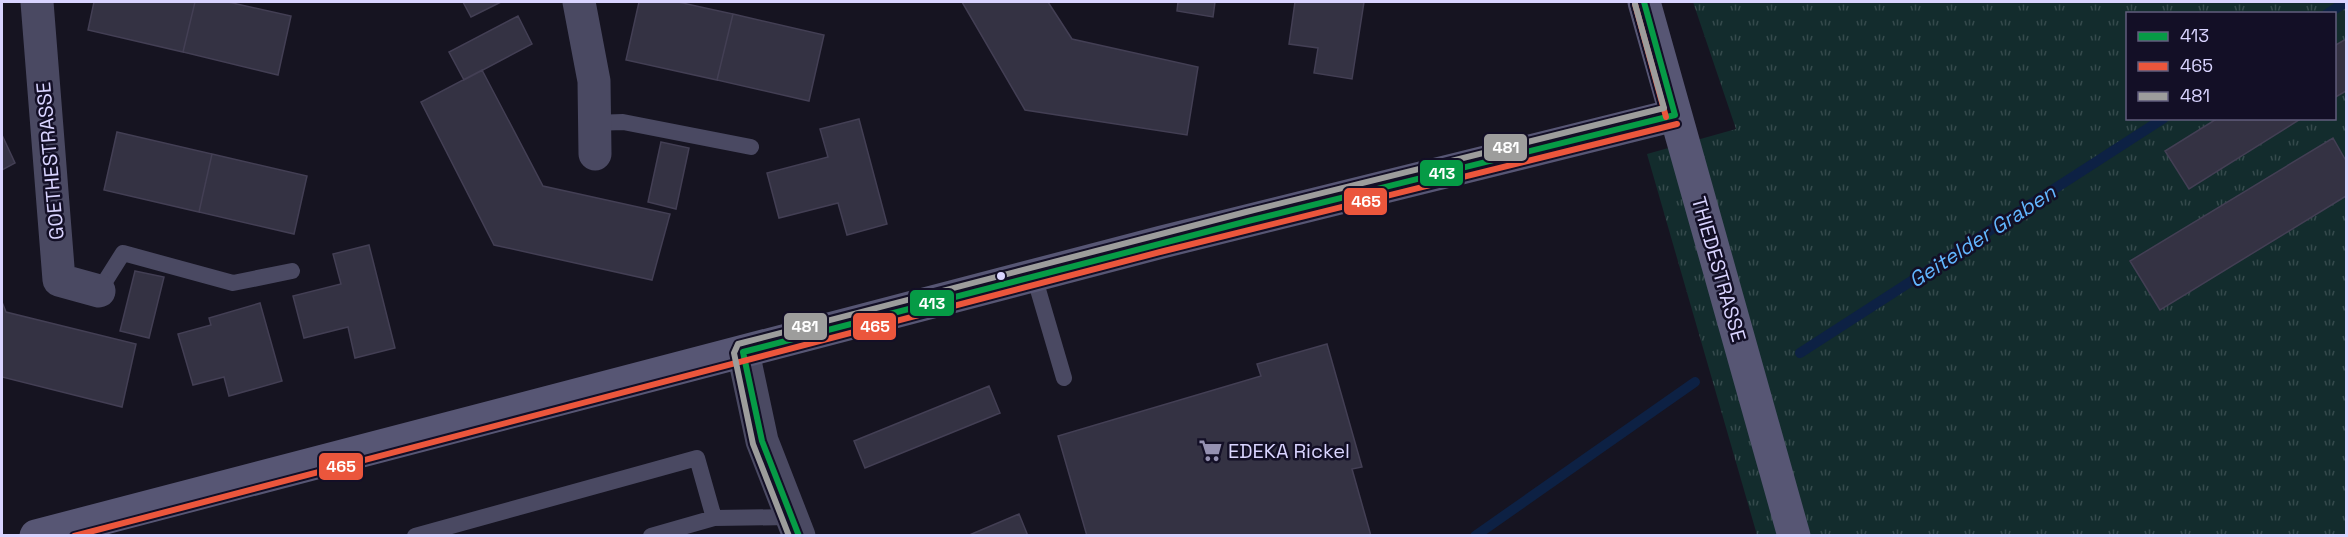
<svg xmlns="http://www.w3.org/2000/svg" width="2348" height="537" font-family="'Space Grotesk',sans-serif">
<defs>
<pattern id="grass-tufts" width="24" height="20" patternUnits="userSpaceOnUse" patternTransform="scale(1.5)"><rect width="24" height="20" fill="#132c2d"/><path d="M3 7l-1-3M5 7V3M7 7l1-3M15 17l-1-3M17 17v-4M19 17l1-3" fill="none" stroke="#354a4c"/></pattern>
</defs>
<rect width="100%" height="100%" fill="#161421"/>
<path fill="url(#grass-tufts)" fill-rule="evenodd" d="M1693,2H2346V535H1757L1647,154L1736,129ZM2128,14H2334V118H2128Z"/>
<g fill="none" stroke-linecap="round" stroke-linejoin="round">
<path stroke="#0d2144" stroke-width="10" d="M2327,14L2346,2
M1800,353L2164,118
M1475,536L1695,382"/>
</g>
<path fill="#343243" stroke="#433f54" stroke-width="1.5" d="M94,2H195L183,52L88,30Z
M195,2H228L291,16L278,75L183,52Z
M463,2H501L471,17Z
M639,2H678L733,14L717,80L626,60Z
M962,2H1048L1072,39L1198,67L1187,135L1025,110Z
M1178,2H1215L1213,17L1177,11Z
M1295,2H1364L1352,79L1314,73L1318,48L1289,44Z
M733,14L824,35L809,101L717,80Z
M518,16L532,44L464,80L449,52Z
M2346,39V91L2334,98V46Z
M482,70L543,186L670,214L652,280L494,245L421,102Z
M2218,118H2302L2189,189L2165,151Z
M859,119L887,224L847,235L838,203L779,218L767,173L828,157L820,129Z
M117,132L212,154L199,212L104,190Z
M2,135L15,163L2,170Z
M2333,138L2346,161V196L2160,310L2130,261Z
M661,142L689,148L676,209L648,202Z
M212,154L307,176L294,234L199,212Z
M369,245L395,348L355,358L348,327L304,338L293,296L341,284L333,254Z
M135,271L164,277L149,338L120,331Z
M2,302L6,312L136,344L122,407L2,377Z
M260,303L282,381L229,396L224,377L193,385L178,334L211,325L209,318Z
M1327,344L1362,467L1352,469L1371,536H1087L1058,436L1261,376L1257,364Z
M989,386L1000,413L865,468L854,441Z
M1019,514L1028,536H967Z"/>
<g fill="none" stroke-linecap="round" stroke-linejoin="round">
<path stroke="#4a4962" stroke-width="16" d="M593,123L623,122L751,147
M1034,276L1064,378
M99,291L123,253L233,283L292,271
M415,536L697,458L714,518
M651,536L714,518L791,517"/>
<path stroke="#4a4962" stroke-width="33" d="M37,2L59,280L99,291
M579,2L594,81L595,154
M743,352L762,441L799,536"/>
<path stroke="#575674" stroke-width="33" d="M1644,2L1794,536
M36,536L1162,242L1675,115"/>
<defs>
<path id="bus-1" d="M1644,2L1675,115
M743,352L1248,221L1675,115
M743,352L762,441L799,536"/>
<path id="bus-2" d="M1635,4L1666,117
M74,536L1164,251L1677,124"/>
<path id="bus-3" d="M789,536L753,444L734,353L738,344L1246,212L1664,108L1635,4"/>
</defs>
<use href="#bus-1" stroke="#130f26" stroke-width="10"/>
<use href="#bus-2" stroke="#130f26" stroke-width="10"/>
<use href="#bus-3" stroke="#130f26" stroke-width="10"/>
<use href="#bus-1" stroke="#069b46" stroke-width="6"/>
<use href="#bus-2" stroke="#eb563c" stroke-width="6"/>
<use href="#bus-3" stroke="#9d9d9c" stroke-width="6"/>
</g>
<defs>
<symbol id="supermarket-bare" viewBox="-9 -9 18 18"><path d="M-6-5.5h2.5l.6 2H6L4.5 2H-2.5L-4.4-4H-6ZM-1.5 3.2a1.3 1.3 0 1 0 .1 0ZM3 3.2a1.3 1.3 0 1 0 .1 0Z" fill="#9591b1" stroke="#130f26" stroke-width="2.5" paint-order="stroke"/></symbol>
</defs>
<g fill-rule="evenodd">
<use href="#supermarket-bare" x="1194" y="434" width="33" height="33"/>
</g>
<circle fill="#d9d4ff" stroke="#130f26" stroke-width="2" cx="1001" cy="276" r="5"/>
<g text-anchor="middle" dominant-baseline="central" stroke-width="5" stroke-linejoin="round" paint-order="stroke">
<g font-size="20" fill="#d9d4ff" stroke="#130f26">
<text transform="translate(50 161) rotate(-95)">GOETHESTRASSE</text>
<text transform="translate(1719 269) rotate(74)">THIEDESTRASSE</text>
</g>
<g font-size="20" fill="#d9d4ff" stroke="#130f26" text-anchor="start">
<text x="1228" y="451">EDEKA Rickel</text>
</g>
<g font-size="21" font-style="italic" fill="#62b6ff" stroke="#130f26">
<text transform="translate(1982 236) rotate(-33)">Geitelder Graben</text>
</g>
</g>
<g stroke="#130f26" stroke-width="2">
<rect x="1483" y="133" width="45" height="29" rx="6" fill="#9d9d9c"/>
<rect x="1419" y="159" width="45" height="28" rx="6" fill="#069b46"/>
<rect x="1343" y="187" width="45" height="29" rx="6" fill="#eb563c"/>
<rect x="909" y="289" width="46" height="28" rx="6" fill="#069b46"/>
<rect x="783" y="312" width="45" height="29" rx="6" fill="#9d9d9c"/>
<rect x="852" y="312" width="45" height="29" rx="6" fill="#eb563c"/>
<rect x="318" y="452" width="46" height="29" rx="6" fill="#eb563c"/>
</g>
<g font-size="16" text-anchor="middle" font-weight="bold" fill="#fff">
<text x="1506" y="153">481</text>
<text x="1442" y="179">413</text>
<text x="1366" y="207">465</text>
<text x="932" y="309">413</text>
<text x="805" y="332">481</text>
<text x="875" y="332">465</text>
<text x="341" y="472">465</text>
</g>
<rect width="2348" height="537" fill="none" stroke="#d9d4ff" stroke-width="6"/>
<rect x="2126" y="12" width="210" height="108" fill="#130f26" stroke="#625e7d" stroke-width="1.5"/>
<rect x="2138" y="32" width="30" height="9" fill="#069b46" stroke="#625e7d" stroke-width="1.5"/>
<text x="2180" y="42" font-size="18" fill="#d9d4ff">413</text>
<rect x="2138" y="62" width="30" height="9" fill="#eb563c" stroke="#625e7d" stroke-width="1.5"/>
<text x="2180" y="72" font-size="18" fill="#d9d4ff">465</text>
<rect x="2138" y="92" width="30" height="9" fill="#9d9d9c" stroke="#625e7d" stroke-width="1.5"/>
<text x="2180" y="102" font-size="18" fill="#d9d4ff">481</text>
</svg>
